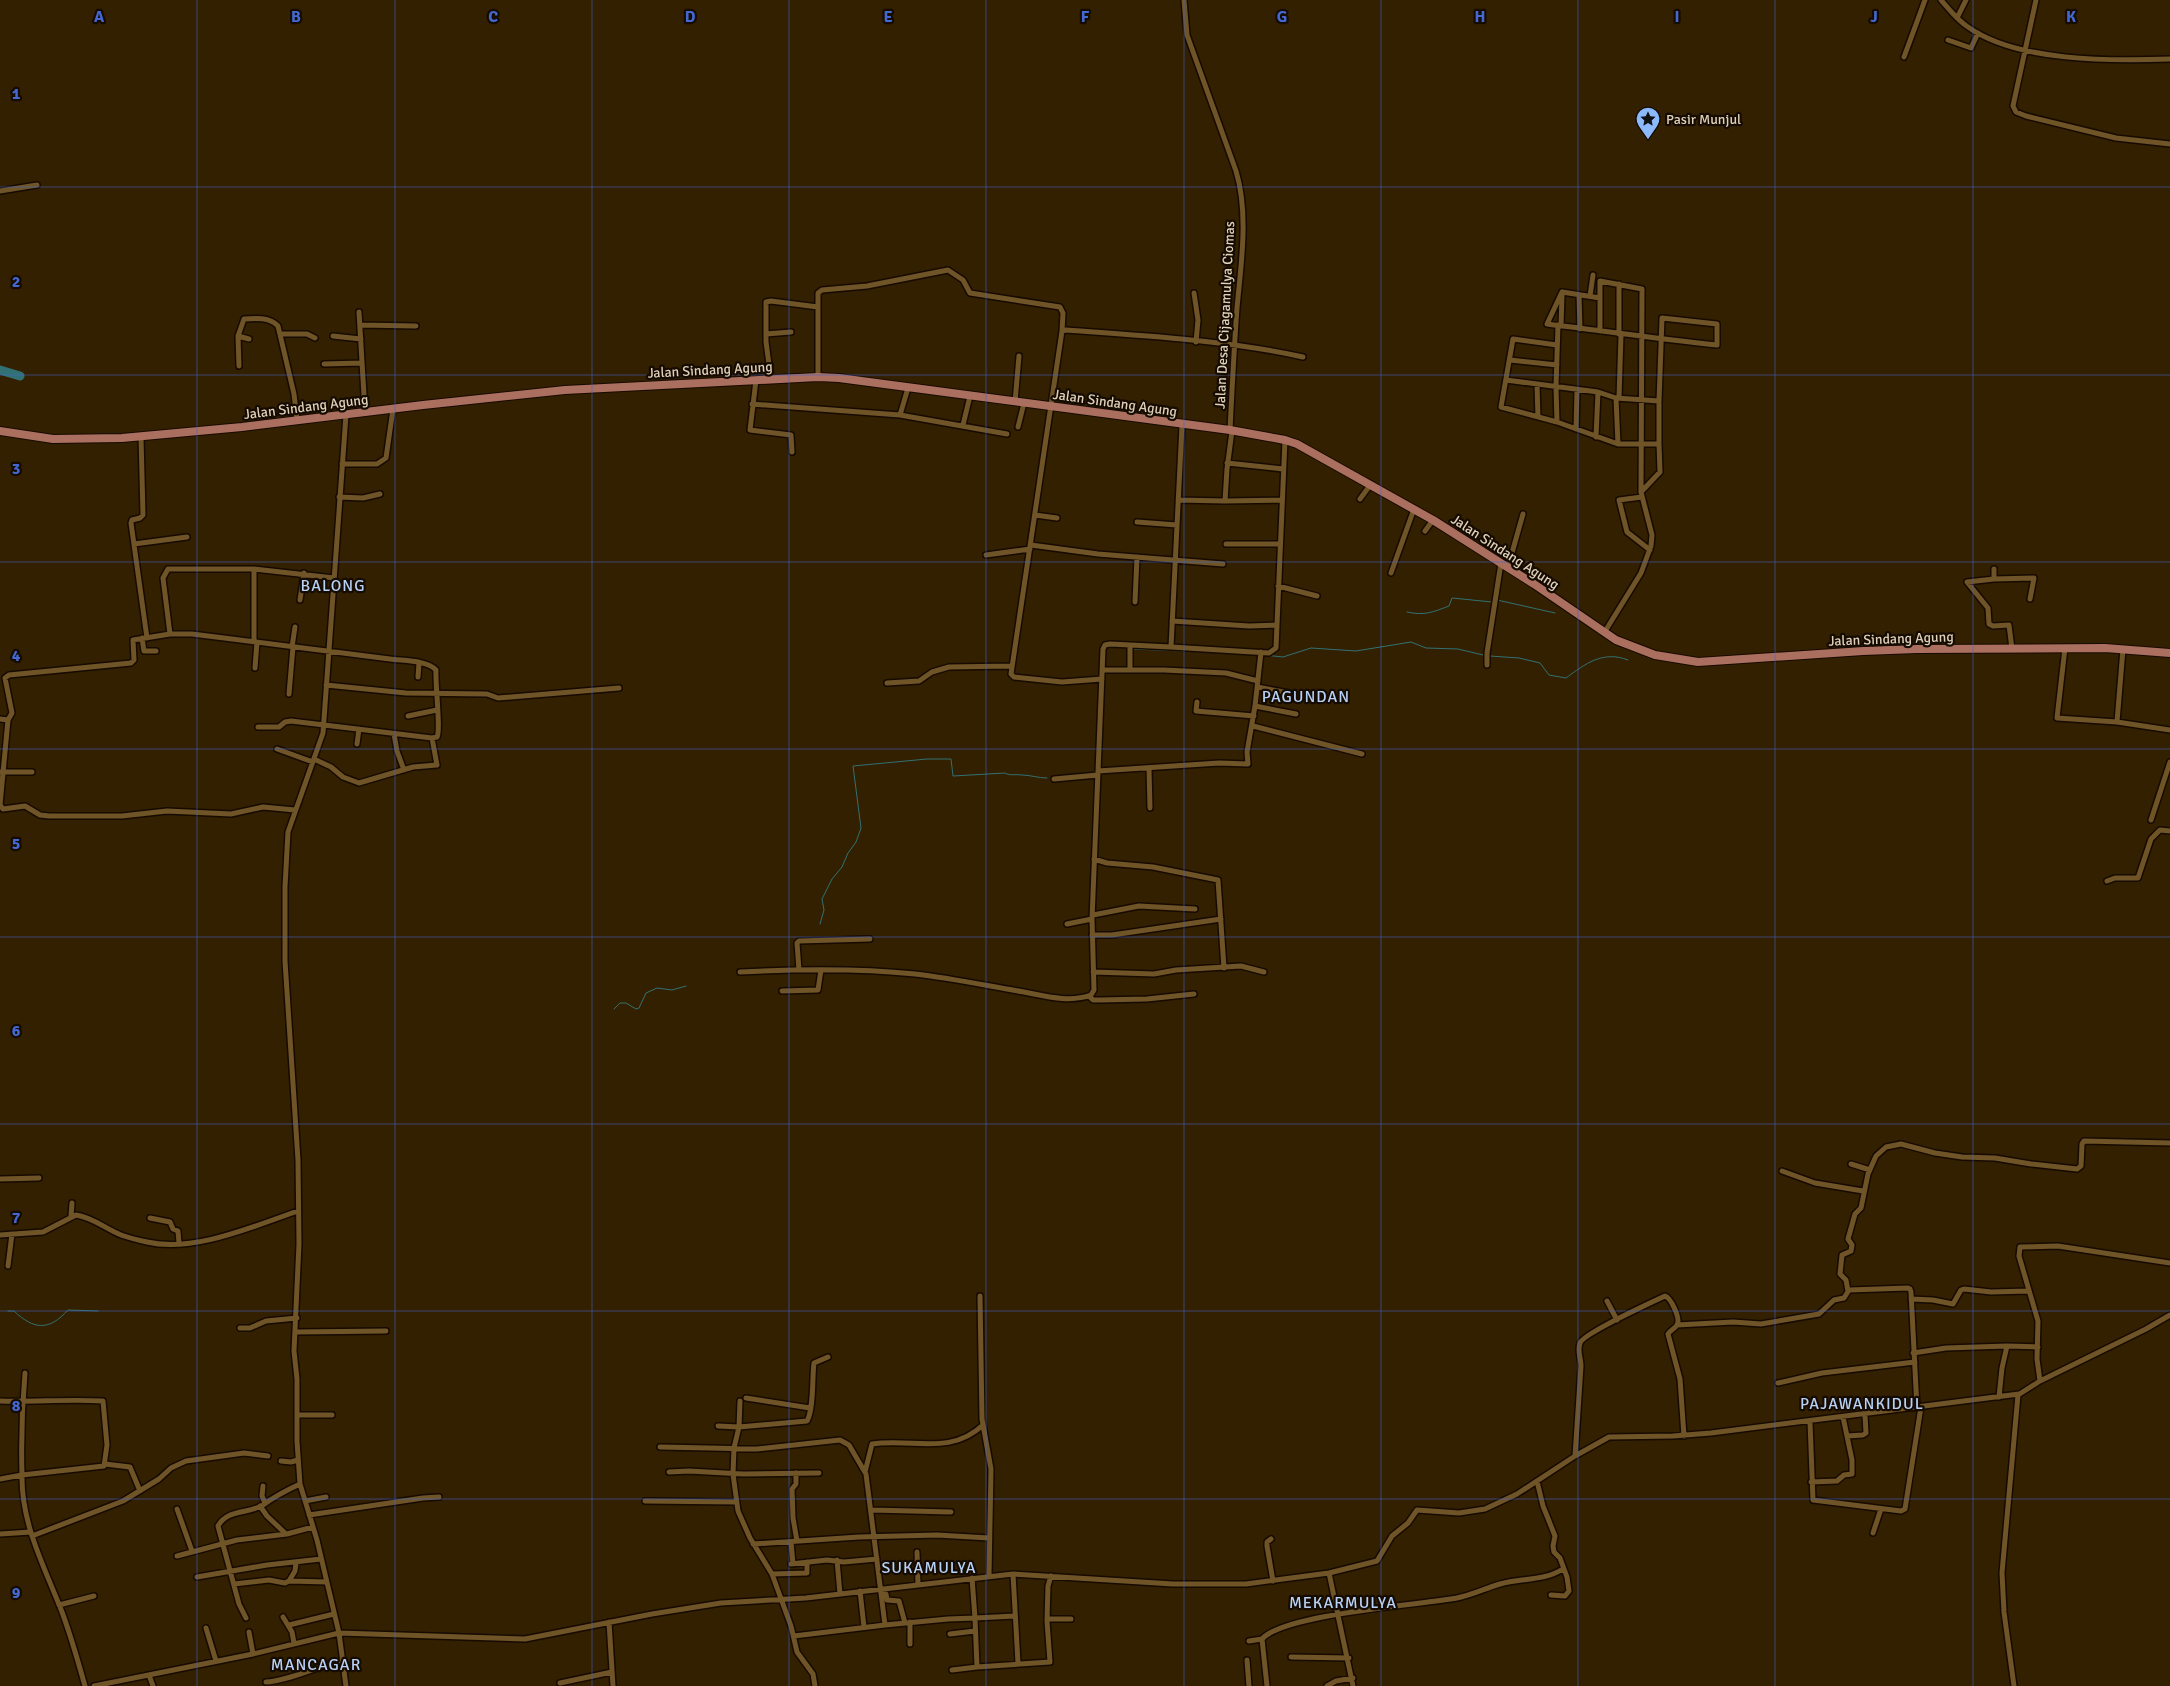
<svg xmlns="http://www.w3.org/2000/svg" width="2170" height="1686" font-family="Signika,sans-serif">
<rect width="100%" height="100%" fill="#332000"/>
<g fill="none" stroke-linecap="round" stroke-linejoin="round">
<path stroke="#327173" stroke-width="1" d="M1497,600L1555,613
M1407,612C1425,616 1433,612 1449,606L1452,598L1492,602
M1133,649L1206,652
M1264,655L1283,657L1311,648L1356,651L1411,642L1426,648L1458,649L1483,655
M1490,656L1519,658L1540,663L1549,675L1566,678C1585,664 1603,650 1628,660
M820,924L824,910L822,899L832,879L842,867L848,853L856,842L861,828L853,766L927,759H951L953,776L1005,773C1010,776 1015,774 1022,775C1030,775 1038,778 1047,778
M614,1009L620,1003H626L636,1009L639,1008L646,993L657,988L672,990L686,986
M8,1311H14C34,1330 49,1331 68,1310L98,1311"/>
<path stroke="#327173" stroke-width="9" d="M0,370L20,376"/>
<defs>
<path id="minor" d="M1184,0L1187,35L1236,171C1249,214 1241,264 1237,308C1234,349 1232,390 1230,430
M1941,0C1949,9 1957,20 1968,27C2017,62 2111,61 2170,59
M2036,0L2013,106L2016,112L2026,116L2116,138L2170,144
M1957,18L1966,0
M1948,40L1971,48L1978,33
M1904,57L1925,0
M0,191L37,185
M1562,292L1600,298
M1194,293L1198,320L1196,342
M1579,295L1580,329
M1590,296L1593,275
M359,312L365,412
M360,325L416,326
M1558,325L1556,387L1557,422L1618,444H1659V401
M1561,326L1562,295
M1600,331V281L1642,289L1641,492L1652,535L1651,546L1641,573L1604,633
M280,334H307L315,338
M766,334L791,332
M1619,334V284
M238,336L244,319C255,318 270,317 278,326L294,394L297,420
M333,336L361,339
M1510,360L1557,365
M324,364L362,363
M239,366L238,336L249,339
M818,377V293L822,290L867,286L948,270L963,280L970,293L1060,307L1063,313L1062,331
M771,379L766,342V302L771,301L818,307
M756,380L750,430L791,435L792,452
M1506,380L1598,392L1616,398L1659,401L1662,318L1717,324V345C1660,339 1604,331 1547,324L1562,292
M1537,385L1538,417
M1616,398L1618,444
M1619,398L1621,335
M1015,402L1019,356
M752,404L900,415L908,388
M900,415L1007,434
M1557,422L1501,407L1513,339L1557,345
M963,425L970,396
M1018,427L1024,403
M1576,429L1577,390
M141,437L143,515L140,518L132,520L131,523L147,638
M1596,437L1598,392
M1227,463L1283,469
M342,464H377L386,458L393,409
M1641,492L1660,472L1659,444
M339,497L363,498L380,494
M1642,497L1619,500L1627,532L1650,550
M1360,499L1371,484
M1178,500L1225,501L1227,469L1232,431
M1225,501L1282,500
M1035,515L1057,518
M1137,522L1177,525
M1425,531L1433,520
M134,544L187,537
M1226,544H1280
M1031,545L1098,554L1223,564
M986,555L1030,549
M1508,567L1523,514
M1994,569V579L1967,582L1988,608L1989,624L1993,626L2009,625L2012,649
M1391,573L1414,509
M1994,579L2034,578L2030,599
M1278,586L1317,596
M300,600L304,573
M1135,602L1137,557
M1172,621L1249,626L1277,625
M170,634L163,578L168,569H254L334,578
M142,638L144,651H156
M254,641V569
M1130,645V669
M292,647L295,627
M1171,647L1269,653L1276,648L1285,440
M2065,648L2057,718L2117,722L2170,730
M1487,665V653L1501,563
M255,668L257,642
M1102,670H1164L1226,673L1258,681
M418,677L419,663
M1102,679L1062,682L1014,677L1011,674L1062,331L1066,330C1144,336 1227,340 1303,357
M887,683L919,681L932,672L949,667L1011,666
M326,685L406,693L487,694L498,698L619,688
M1257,687L1289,693
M289,694L293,647
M1197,702L1196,711L1254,716
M1255,706L1296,714
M408,716L437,710
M0,719L8,720L0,805L3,809L25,806L40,815L49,816H122L167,811L231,814L263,807L295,810
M8,720L12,713L5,678L9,675L131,663L134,660L133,640L170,634H192L390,659C404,661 427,660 436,670C435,683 441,731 437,737L432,738
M2117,722L2123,649
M1253,726L1362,754
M258,727H279L285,722L291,721L432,738L437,765L413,767L359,783L343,777L331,767L314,759
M394,734L397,751L404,770
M357,744L359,729
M277,749L313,762
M1149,768L1150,808
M1098,771L1219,763L1248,764L1247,752L1255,706L1261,652
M0,772H32
M1054,779L1098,775
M2151,820L2170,762
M1094,859L1107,863L1153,867L1218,880L1224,968
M2107,881L2115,878H2138L2151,839L2160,830L2170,831
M1093,915L1139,906L1195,909
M1067,924L1092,919
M1092,935H1112L1221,919
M799,970L797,943L799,941L870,939
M740,972C798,969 857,968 915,974C951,978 988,986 1024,992C1045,996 1070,1003 1091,995L1094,990L1092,919L1103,649L1105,645L1110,644L1171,647L1182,425
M1093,972L1154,974L1176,970L1241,966L1264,972
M782,991L818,990L821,970
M1089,996L1093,1000H1100L1147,999L1194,994
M1851,1164L1870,1170
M1782,1171L1815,1183L1863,1191
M0,1179L39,1178
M71,1216L72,1203
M150,1218L170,1222L173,1229L178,1231L179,1243
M0,1235L43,1232L76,1215C92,1217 106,1229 121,1235C129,1238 138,1240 147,1242C193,1253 254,1226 298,1211
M8,1266L12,1234
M1848,1291L1846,1280L1840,1274L1842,1255L1851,1251L1852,1245L1848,1239L1855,1214L1861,1208L1868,1174L1876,1156L1886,1147L1901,1144L1935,1153L1962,1157L1995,1158L2031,1164L2077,1169L2081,1166L2082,1144L2084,1141L2170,1143
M980,1296L982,1419L991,1469L989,1576
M1911,1299L1933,1300L1953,1304L1961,1290L1964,1289L1991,1292L2028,1291
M1607,1301L1617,1320
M1677,1325L1733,1322L1761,1324L1819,1314L1834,1300L1844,1298L1849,1290L1908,1288L1910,1289L1911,1292L1917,1408
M240,1328H250L266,1321L297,1318
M296,1332L386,1331
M2007,1346L2038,1347
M1913,1353L1946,1348L2007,1346L2002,1368L1999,1397
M2040,1381L2037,1359L2038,1321L2019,1256L2020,1247L2058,1246L2170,1263
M1778,1383L1822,1373L1915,1362
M746,1398L810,1408
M0,1401C34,1402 69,1399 103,1401L107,1445L104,1466L22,1475C21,1441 22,1407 25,1373
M297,1415H332
M1843,1417L1847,1436L1863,1435L1866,1433L1865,1415
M1810,1422L1813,1500L1901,1511L1905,1509L1921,1407
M718,1426L739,1427L740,1401
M660,1447L757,1449L840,1440L849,1445L866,1474L885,1625L794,1636
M1575,1456L1581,1366C1581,1358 1577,1351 1580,1343C1583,1334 1652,1302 1665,1296C1671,1298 1681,1319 1677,1325C1675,1329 1670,1330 1668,1334L1680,1379L1684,1436
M281,1461L291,1462L298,1460
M105,1464L130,1467L140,1491
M669,1472L689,1471L743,1474L819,1473
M865,1472L872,1444C913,1438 950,1456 983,1425
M796,1473V1484L792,1489L793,1518L797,1541
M0,1479L22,1475C21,1524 45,1568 62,1612C71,1636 78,1661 85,1686
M1537,1481L1543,1506L1555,1536L1553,1546L1554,1552L1560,1558L1567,1577L1569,1591L1565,1596L1551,1595
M1811,1482L1837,1481L1844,1475L1852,1474V1460L1847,1436
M263,1486L262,1496L265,1503
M305,1501L326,1497
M645,1501L736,1502
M260,1506L267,1516L286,1534
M177,1509L192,1551
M872,1510L951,1512
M309,1515L423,1498L439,1497
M1873,1533L1881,1509
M0,1534L31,1532
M32,1536L123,1501L159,1479L171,1468L186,1461L244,1453L268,1456
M1271,1539L1267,1542V1546L1273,1581
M791,1542L793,1564
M753,1544L859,1537L937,1535L989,1538
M917,1552L918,1584
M177,1556L237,1540L287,1534L313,1527
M837,1560L840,1594
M791,1564L827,1560L844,1562L877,1559
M1329,1573L1353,1686
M772,1574L807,1573V1562
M1013,1574L1018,1663
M197,1577L267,1565L321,1559
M289,1581L295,1571L296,1563
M234,1584L269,1580L285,1583L289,1581L327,1582
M860,1591L864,1627
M881,1592L886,1594L887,1600L899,1601L905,1623
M59,1605L94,1596
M1015,1616L975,1618L977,1667L1050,1662L1047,1621L1048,1586L1051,1576
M283,1617L292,1632L294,1643
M246,1618L239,1604L218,1526C227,1509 249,1514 263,1505C274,1497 287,1490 300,1484
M1047,1619H1071
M609,1622L613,1686
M910,1622V1644
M289,1625L334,1614
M885,1625L948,1619L975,1618L972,1578
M206,1628L216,1661
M249,1632L253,1654
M950,1634L975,1631
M1249,1641L1262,1639
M1291,1657L1349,1658
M1247,1660L1249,1686
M952,1670L977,1667
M149,1675L153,1686
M266,1682C294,1680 317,1665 344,1661
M560,1683L612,1672
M94,1686L253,1654L339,1633L525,1639L652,1614L721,1603L806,1598L1013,1574L1173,1584H1246L1329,1573L1377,1561L1392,1536L1408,1523L1417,1510L1459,1513L1485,1509L1517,1494L1575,1456L1609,1437L1673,1436L1711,1433L2019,1394
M346,1686L339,1633L317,1540L300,1484L297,1441V1379L294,1351L299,1244L298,1160L285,961V887L288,832L323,733L346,415
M815,1686L813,1674L797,1652L791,1626L772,1574L750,1538L738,1511L733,1474L734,1448L739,1427L807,1421C814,1409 812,1378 814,1363L828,1357
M1267,1686L1262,1639C1284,1614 1418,1605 1457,1598C1472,1595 1486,1588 1500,1584C1521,1578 1544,1581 1563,1569
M1327,1686L1336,1681L1353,1678
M2014,1686L2004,1612L2002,1573L2018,1395L2040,1381L2146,1329L2170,1315"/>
<path id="primary" d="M0,431L53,439L122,438L242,427L423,405L565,390L818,377L839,378L1230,430L1285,440L1297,444L1433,520L1534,584L1616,640L1655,655L1698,662L1863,651L1917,649L2105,648L2170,653"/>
</defs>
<use href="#minor" stroke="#170a00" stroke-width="8"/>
<use href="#primary" stroke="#170a00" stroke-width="10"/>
<use href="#minor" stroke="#6f5427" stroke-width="5"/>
<use href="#primary" stroke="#aa6f5e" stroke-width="8"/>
</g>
<path fill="none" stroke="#4468d2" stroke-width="1" stroke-opacity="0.55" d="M197,0V1686M395,0V1686M592,0V1686M789,0V1686M986,0V1686M1184,0V1686M1381,0V1686M1578,0V1686M1775,0V1686M1973,0V1686M0,187H2170M0,375H2170M0,562H2170M0,749H2170M0,937H2170M0,1124H2170M0,1311H2170M0,1499H2170"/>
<defs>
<symbol id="sight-pin" viewBox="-11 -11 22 30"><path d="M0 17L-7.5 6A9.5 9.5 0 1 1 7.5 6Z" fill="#8cb9fc" stroke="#150b00"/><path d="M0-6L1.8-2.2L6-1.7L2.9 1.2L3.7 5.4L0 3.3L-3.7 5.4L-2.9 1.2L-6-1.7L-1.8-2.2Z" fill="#111"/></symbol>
</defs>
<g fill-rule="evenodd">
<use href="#sight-pin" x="1634" y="105" width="28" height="38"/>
</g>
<g text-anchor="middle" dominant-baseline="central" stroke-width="4.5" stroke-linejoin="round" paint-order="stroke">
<g font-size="14" fill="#dfd0b9" stroke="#150b00" text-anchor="start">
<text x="1666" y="119">Pasir Munjul</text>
</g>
<g font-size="14" fill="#dfd0b9" stroke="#150b00">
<text transform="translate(1225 315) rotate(-87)">Jalan Desa Cijagamulya Ciomas</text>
<text transform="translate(710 370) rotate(-3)">Jalan Sindang Agung</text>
<text transform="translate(1115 403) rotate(8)">Jalan Sindang Agung</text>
<text transform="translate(306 407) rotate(-7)">Jalan Sindang Agung</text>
<text transform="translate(1505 552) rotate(33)">Jalan Sindang Agung</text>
<text transform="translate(1891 639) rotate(-2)">Jalan Sindang Agung</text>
</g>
<g font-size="16" letter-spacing="1" fill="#b8d1f7" stroke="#150b00">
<text x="333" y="586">BALONG</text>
<text x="1306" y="697">PAGUNDAN</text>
<text x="1862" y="1404">PAJAWANKIDUL</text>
<text x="929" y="1568">SUKAMULYA</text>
<text x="1343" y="1603">MEKARMULYA</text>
<text x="316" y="1665">MANCAGAR</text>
</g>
</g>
<g font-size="16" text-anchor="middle" font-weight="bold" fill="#4468d2" stroke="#150b00" stroke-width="4.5" stroke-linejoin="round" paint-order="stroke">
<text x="99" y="22">A</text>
<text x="296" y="22">B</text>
<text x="493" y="22">C</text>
<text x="690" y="22">D</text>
<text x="888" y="22">E</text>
<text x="1085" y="22">F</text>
<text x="1282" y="22">G</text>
<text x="1480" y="22">H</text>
<text x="1677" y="22">I</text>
<text x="1874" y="22">J</text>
<text x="2071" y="22">K</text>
<text x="16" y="99">1</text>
<text x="16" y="287">2</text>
<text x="16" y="474">3</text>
<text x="16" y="661">4</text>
<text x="16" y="849">5</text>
<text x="16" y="1036">6</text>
<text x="16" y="1223">7</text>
<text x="16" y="1411">8</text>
<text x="16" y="1598">9</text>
</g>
</svg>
